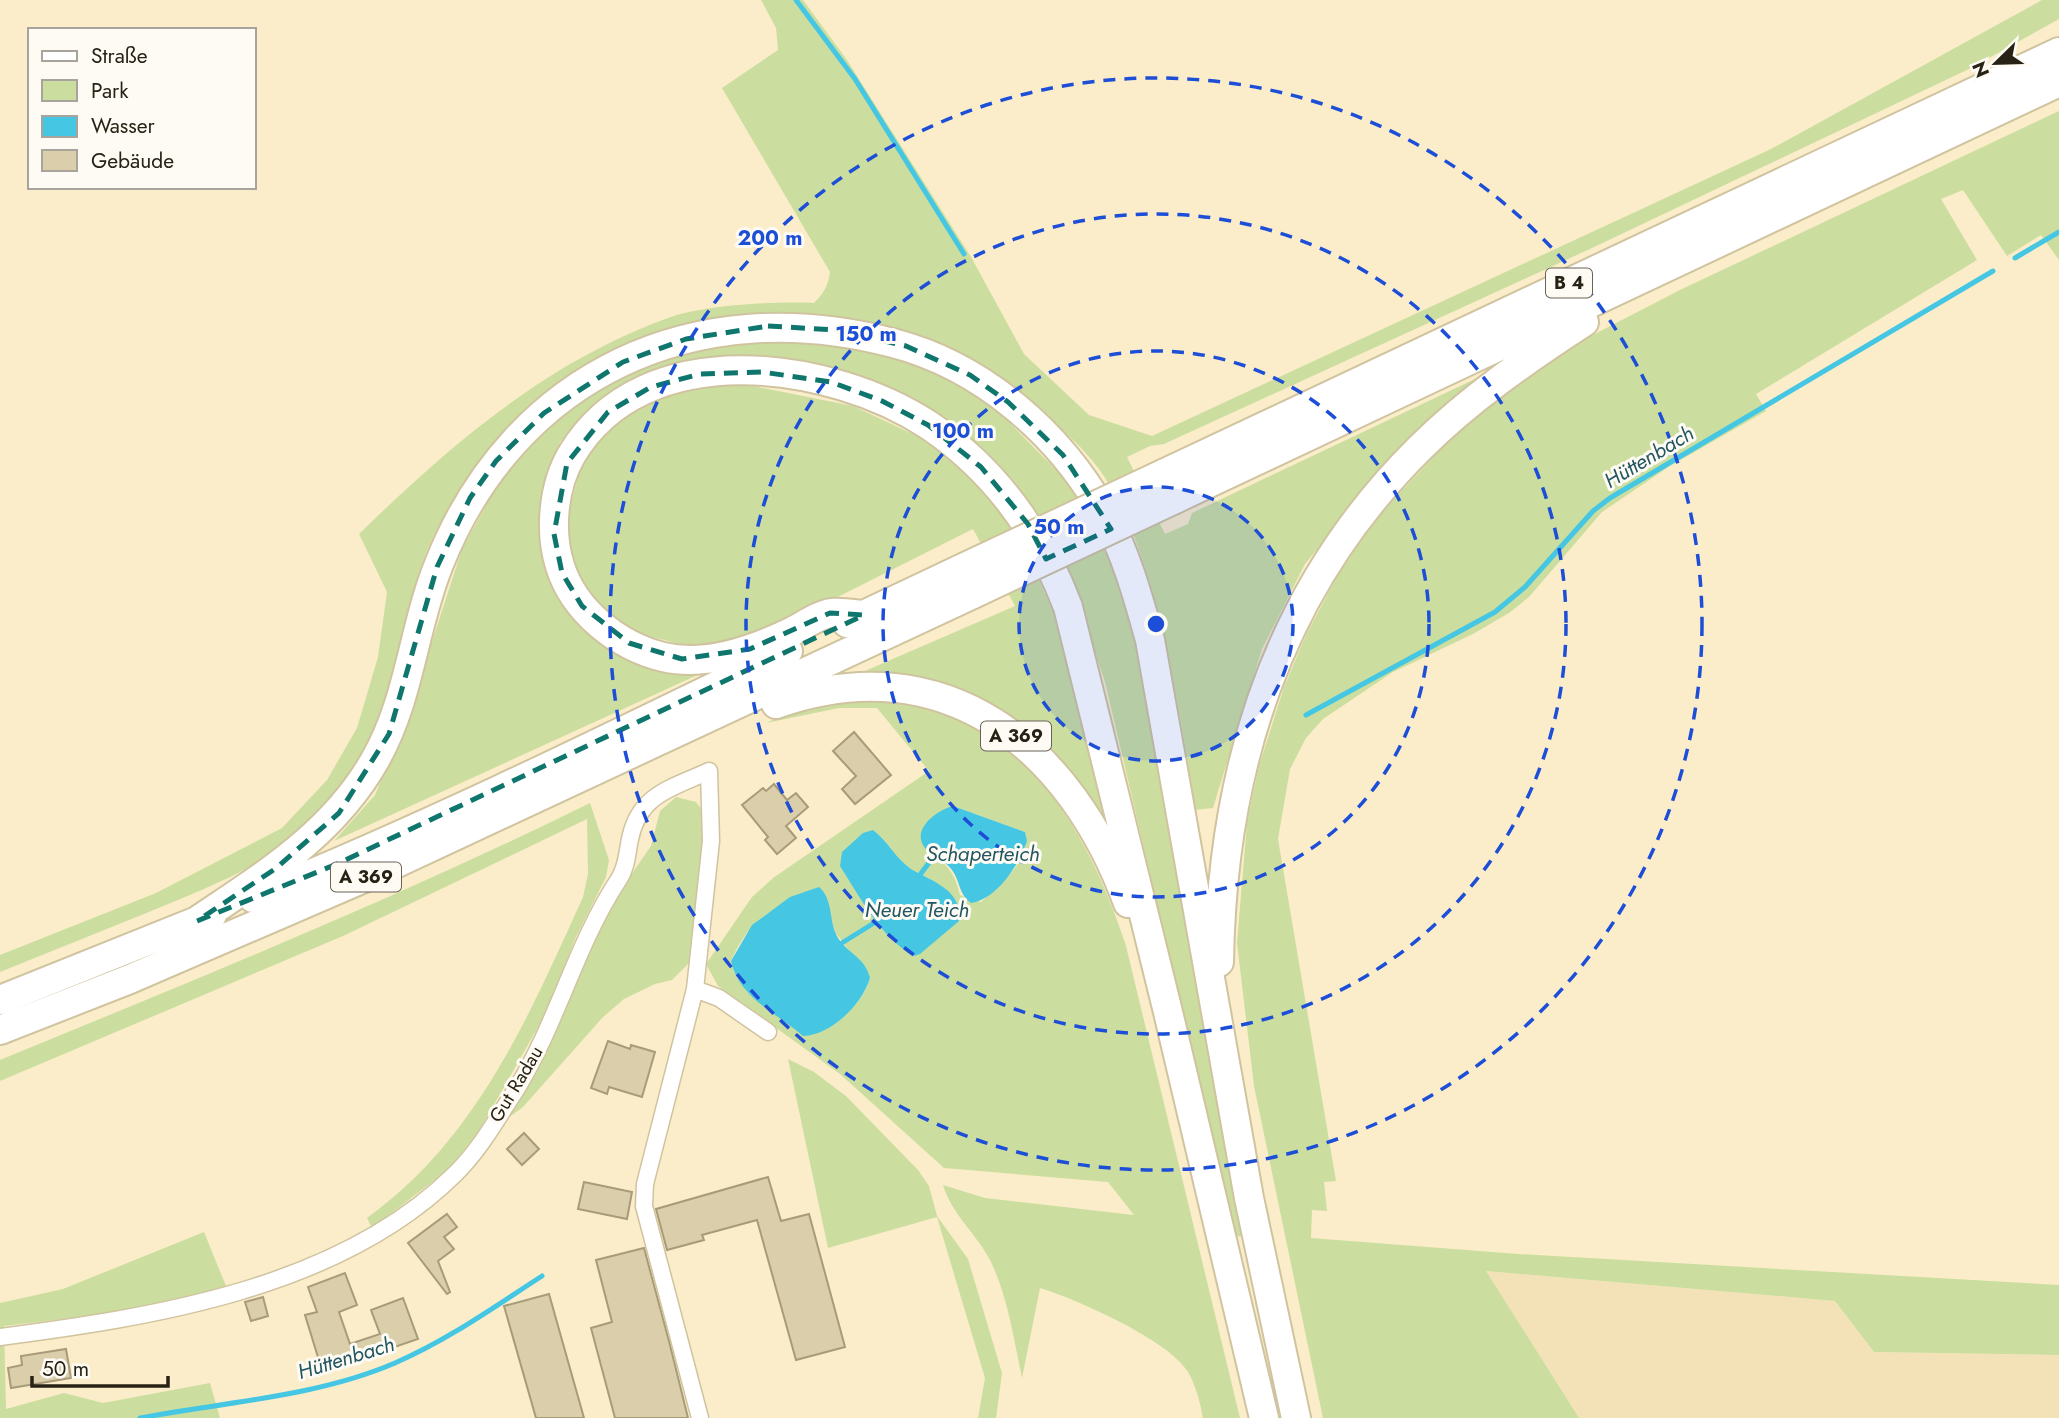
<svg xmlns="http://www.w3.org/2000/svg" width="2059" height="1418" font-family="Jost,sans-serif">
<rect width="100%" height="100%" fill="#fbedc9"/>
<path fill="#f3e2b7" d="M1485,1271L1835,1301L1874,1352L2059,1355V1418H1579Z"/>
<path fill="#cbde9f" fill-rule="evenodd" d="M761,0H803L847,60L971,257L1024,354L1089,415L1152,436L1771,149L2042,0H2059V19L1971,68L1592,248L1164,444L1150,446L1127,457L1165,534L1188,524L1192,513L1475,379L1399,450L1305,564L1262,649L1213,808L1195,810C1179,710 1158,552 1099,469C1076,438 1042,412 1010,390C982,371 954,353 923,340C781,281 606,324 502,435C469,470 431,530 418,576C404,625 401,681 380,727C373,741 365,754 357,767C352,777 347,789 339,798C283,860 219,883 144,914C96,933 48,953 0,972V955L156,893L282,828L327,780L357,728L378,657L387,592L359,534C450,445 549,360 671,317C705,305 777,301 814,303C824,293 828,286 830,272L722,88L778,50L776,28Z
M2059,111V260L2041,235L2007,256L1963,190L1941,199L1977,260L1756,394L1766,411L1670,466L1602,512L1529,597L1509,613L1473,634L1393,672L1323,719L1306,738L1290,769L1278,839L1336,1181L1324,1182L1327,1211L1312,1210L1311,1238L1518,1254L2059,1285V1355L1874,1352L1835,1301L1486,1271L1579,1418H1323L1254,1086L1237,943L1247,823L1259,766L1284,687L1306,635L1339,573L1380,514L1455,434L1547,363L1589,337L1680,290Z
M835,341L919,364L968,391L1005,418L1068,482L1110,562L1146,675L1242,1236L1235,1237L1105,682L1071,581L1028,504L998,463L913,397L807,364L662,370L615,391L560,442L540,514L585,629L640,666L702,673L334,841L375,795L413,700L462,549L509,464L576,404L664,355L721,345Z
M748,385L853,406L930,442L990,493L1026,552L1060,626L1117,856L1042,749L1013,718L926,679L865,671L1015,606L973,529L764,634L692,647L632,632L596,607L571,562L568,514L586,449L626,412L682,388Z
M835,698C869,700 903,701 935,711C1041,745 1094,848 1126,946L1240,1418H1203C1200,1402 1196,1386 1188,1372C1169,1340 1076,1299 1040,1288L1022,1378C1014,1340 1008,1298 991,1262C977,1234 952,1215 943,1185L985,1198L1134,1215L1108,1182L944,1168L840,1074L718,986L706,964L752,897L773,878L929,771L877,708H839L766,723L799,708ZM953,806L1025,832C1032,860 999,885 981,902L960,895C955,873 947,863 928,852ZM873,830C887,840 896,859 911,869C931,881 962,892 958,921ZM824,892L835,932L870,978C859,1016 830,1020 796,1030C773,1006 739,997 731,961C752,913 777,905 824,892Z
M676,797L696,802L704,813L705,833L689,963L672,980L655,984L624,999L603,1017L523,1107L501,1123L547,1049L594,940L615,898L651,846L660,811Z
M590,803L609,860L606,877L576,937L546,1013L479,1131L449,1169L372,1228L367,1218C477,1139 529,1016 583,897L588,874L587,819L343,936L0,1081V1060C199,978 398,898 590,803Z
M788,1059L814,1072L846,1096L918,1170L929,1186L937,1216L968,1259L1002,1373L996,1418H978L985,1378L937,1217L828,1248Z
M204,1232L226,1286C154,1310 79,1317 4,1326L6,1409L64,1393L103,1403L210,1383L220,1418H0V1303L63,1289Z"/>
<path fill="#45c6e3" d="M953,806L1025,832L1027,841C1019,865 997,899 971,903C958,893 961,883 952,870C946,862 938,859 930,853C906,834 934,811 953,806Z
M873,830C887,840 896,859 911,869C933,882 963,890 959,921L920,954L914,956C880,937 860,897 840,866L842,852L863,833Z
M819,887C833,899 829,919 836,934C845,953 865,956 870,978C863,1003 832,1035 803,1036C777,1013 739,998 731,961L752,925L790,897Z"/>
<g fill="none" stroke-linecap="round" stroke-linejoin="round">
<path stroke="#45c6e3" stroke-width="5" d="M796,0L855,79L964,254
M2015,258L2059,232
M1306,715L1495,612L1525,587L1593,511L1610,498L1993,271
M919,876L938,851
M837,946L882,918
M140,1418C224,1402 316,1397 395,1363C448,1340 494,1307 542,1276"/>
</g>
<path fill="#dbceaa" stroke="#a89b79" stroke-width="2" d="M854,732L891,775L855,804L842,789L856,776L833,751Z
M774,784L787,800L796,793L808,807L786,826L796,838L777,854L765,840L768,837L742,805L763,788L766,791Z
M608,1041L630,1049L631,1045L655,1052L642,1097L609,1087L607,1094L591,1088Z
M524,1133L539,1149L522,1165L507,1149Z
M768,1177L781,1221L809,1214L845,1347L796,1360L757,1220L702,1235L704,1240L667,1250L656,1209Z
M584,1182L632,1192L627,1219L578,1209Z
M447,1214L457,1227L444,1237L454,1249L438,1261L450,1292L447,1294L408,1243Z
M644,1248L670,1345L688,1418H615L591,1328L612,1322L596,1260Z
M345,1273L357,1305L339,1312L350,1344L380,1334L371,1310L403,1298L418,1339L348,1363L346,1359L321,1367L305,1315L317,1312L308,1287Z
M549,1294L584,1418H536L504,1306Z
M263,1297L268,1316L251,1321L245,1302Z
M66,1349L71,1378L11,1388L8,1368L22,1365L21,1356Z"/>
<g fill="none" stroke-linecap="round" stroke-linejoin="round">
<defs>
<path id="street" d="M695,989L719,998L768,1032
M0,1337C154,1317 340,1288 455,1174C480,1150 498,1117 517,1088C558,1021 576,944 619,879C627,867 627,853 630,839C639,794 672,788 709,771L711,841L695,989L645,1184L644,1206L700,1418"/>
<path id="highway" d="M1163,474L2059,52
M1175,499L2059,82
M864,615C854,614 841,612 831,613C818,615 803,626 791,632C753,650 706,667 663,657C618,646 574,611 560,566C549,531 553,486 572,454C644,334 830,360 930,426C996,471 1040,533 1068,607L1168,1012L1264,1418
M847,623L961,569
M776,704C945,644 1071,747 1128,903
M253,898C435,824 611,737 788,651
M197,921C265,875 333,834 375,760C410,699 413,628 439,564C515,373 697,291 893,343C982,366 1059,433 1104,513C1126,553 1138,597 1150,640L1249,1198L1296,1418
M1219,962C1222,767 1279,587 1420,448C1468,400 1527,359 1584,322
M0,1000L212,915
M0,1030L130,979L371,875L973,594"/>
</defs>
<use href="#street" stroke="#d0c39f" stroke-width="19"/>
<use href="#highway" stroke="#d0c39f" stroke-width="32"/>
<use href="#street" stroke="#fff" stroke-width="16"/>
<use href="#highway" stroke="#fff" stroke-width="28"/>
<defs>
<path id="highway-bridge" d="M961,569L1163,474
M973,594L1175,499"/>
</defs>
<use href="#highway-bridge" stroke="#d0c39f" stroke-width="32" stroke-linecap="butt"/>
<use href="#highway-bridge" stroke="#fff" stroke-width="28"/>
</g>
<path fill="none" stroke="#0f766e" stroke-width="5" stroke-dasharray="14 9" stroke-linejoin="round" d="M768,326L837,330L906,346L970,375L1008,402L1063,455L1111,529L1046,559L1028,524L981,467L928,425L882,401L831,382L762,372L700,374L651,387L608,412L567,463L554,534L562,573L582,606L629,643L682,659L750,649L830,613L864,615L337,864L197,921L275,869L339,813L389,734L437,567L470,498L496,461L544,413L623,362L686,339Z"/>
<circle cx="1156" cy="624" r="137" fill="#1d4ed8" fill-opacity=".12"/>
<g fill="none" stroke="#1d4ed8" stroke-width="3.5" stroke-dasharray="12 9">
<circle cx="1156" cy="624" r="137"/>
<circle cx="1156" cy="624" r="273"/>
<circle cx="1156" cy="624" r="410"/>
<circle cx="1156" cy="624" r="546"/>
</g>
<g text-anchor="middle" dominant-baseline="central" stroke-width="6" stroke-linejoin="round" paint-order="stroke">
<g fill="#fefbf4" stroke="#686358" stroke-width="2">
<rect x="1546" y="268.5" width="46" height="29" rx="5"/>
<rect x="981" y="721.5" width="70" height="29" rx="5"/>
<rect x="331" y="862.5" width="70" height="29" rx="5"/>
</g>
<g font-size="18" font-weight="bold" fill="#272215">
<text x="1569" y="283">B 4</text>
<text x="1016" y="736">A 369</text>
<text x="366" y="877">A 369</text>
</g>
<g font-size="19" fill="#272215" stroke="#fefbf4">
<text transform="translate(516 1084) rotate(-59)">Gut Radau</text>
</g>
<g font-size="21" font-style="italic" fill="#215662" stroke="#fefbf4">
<text transform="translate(1649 457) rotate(-31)">Hüttenbach</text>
<text x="983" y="854">Schaperteich</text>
<text x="917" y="910">Neuer Teich</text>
<text transform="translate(346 1358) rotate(-17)">Hüttenbach</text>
</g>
</g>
<circle cx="1156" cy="624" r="10" fill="#1d4ed8" stroke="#fefbf4" stroke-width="3.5"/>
<g font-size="21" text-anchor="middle" font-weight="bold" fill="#1d4ed8" stroke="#fefbf4" stroke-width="6" stroke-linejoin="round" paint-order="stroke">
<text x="770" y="245">200 m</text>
<text x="866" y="341">150 m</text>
<text x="963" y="438">100 m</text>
<text x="1059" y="534">50 m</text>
</g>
<rect x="28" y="28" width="228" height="161" fill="#fefbf4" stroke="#a8a49b" stroke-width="2"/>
<rect x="42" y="51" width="35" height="10" fill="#ffffff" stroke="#a8a49b" stroke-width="2"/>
<text x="91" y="63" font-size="21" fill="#272215">Straße</text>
<rect x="42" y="80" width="35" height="21" fill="#cbde9f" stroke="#a8a49b" stroke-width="2"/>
<text x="91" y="98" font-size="21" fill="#272215">Park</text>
<rect x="42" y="116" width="35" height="21" fill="#45c6e3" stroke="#a8a49b" stroke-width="2"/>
<text x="91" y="133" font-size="21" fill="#272215">Wasser</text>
<rect x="42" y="150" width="35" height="21" fill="#dbceaa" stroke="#a8a49b" stroke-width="2"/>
<text x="91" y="168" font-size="21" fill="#272215">Gebäude</text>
<g transform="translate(1996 63) rotate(247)" stroke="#fefbf4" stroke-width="5" paint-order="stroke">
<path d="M0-5L12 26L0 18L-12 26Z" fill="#272215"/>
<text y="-10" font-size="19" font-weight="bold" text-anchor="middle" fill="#272215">N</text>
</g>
<path d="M32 1376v10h136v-10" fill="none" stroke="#272215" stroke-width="3.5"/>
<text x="42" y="1376" font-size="21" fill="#272215" stroke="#fefbf4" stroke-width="5" paint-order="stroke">50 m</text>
</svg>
